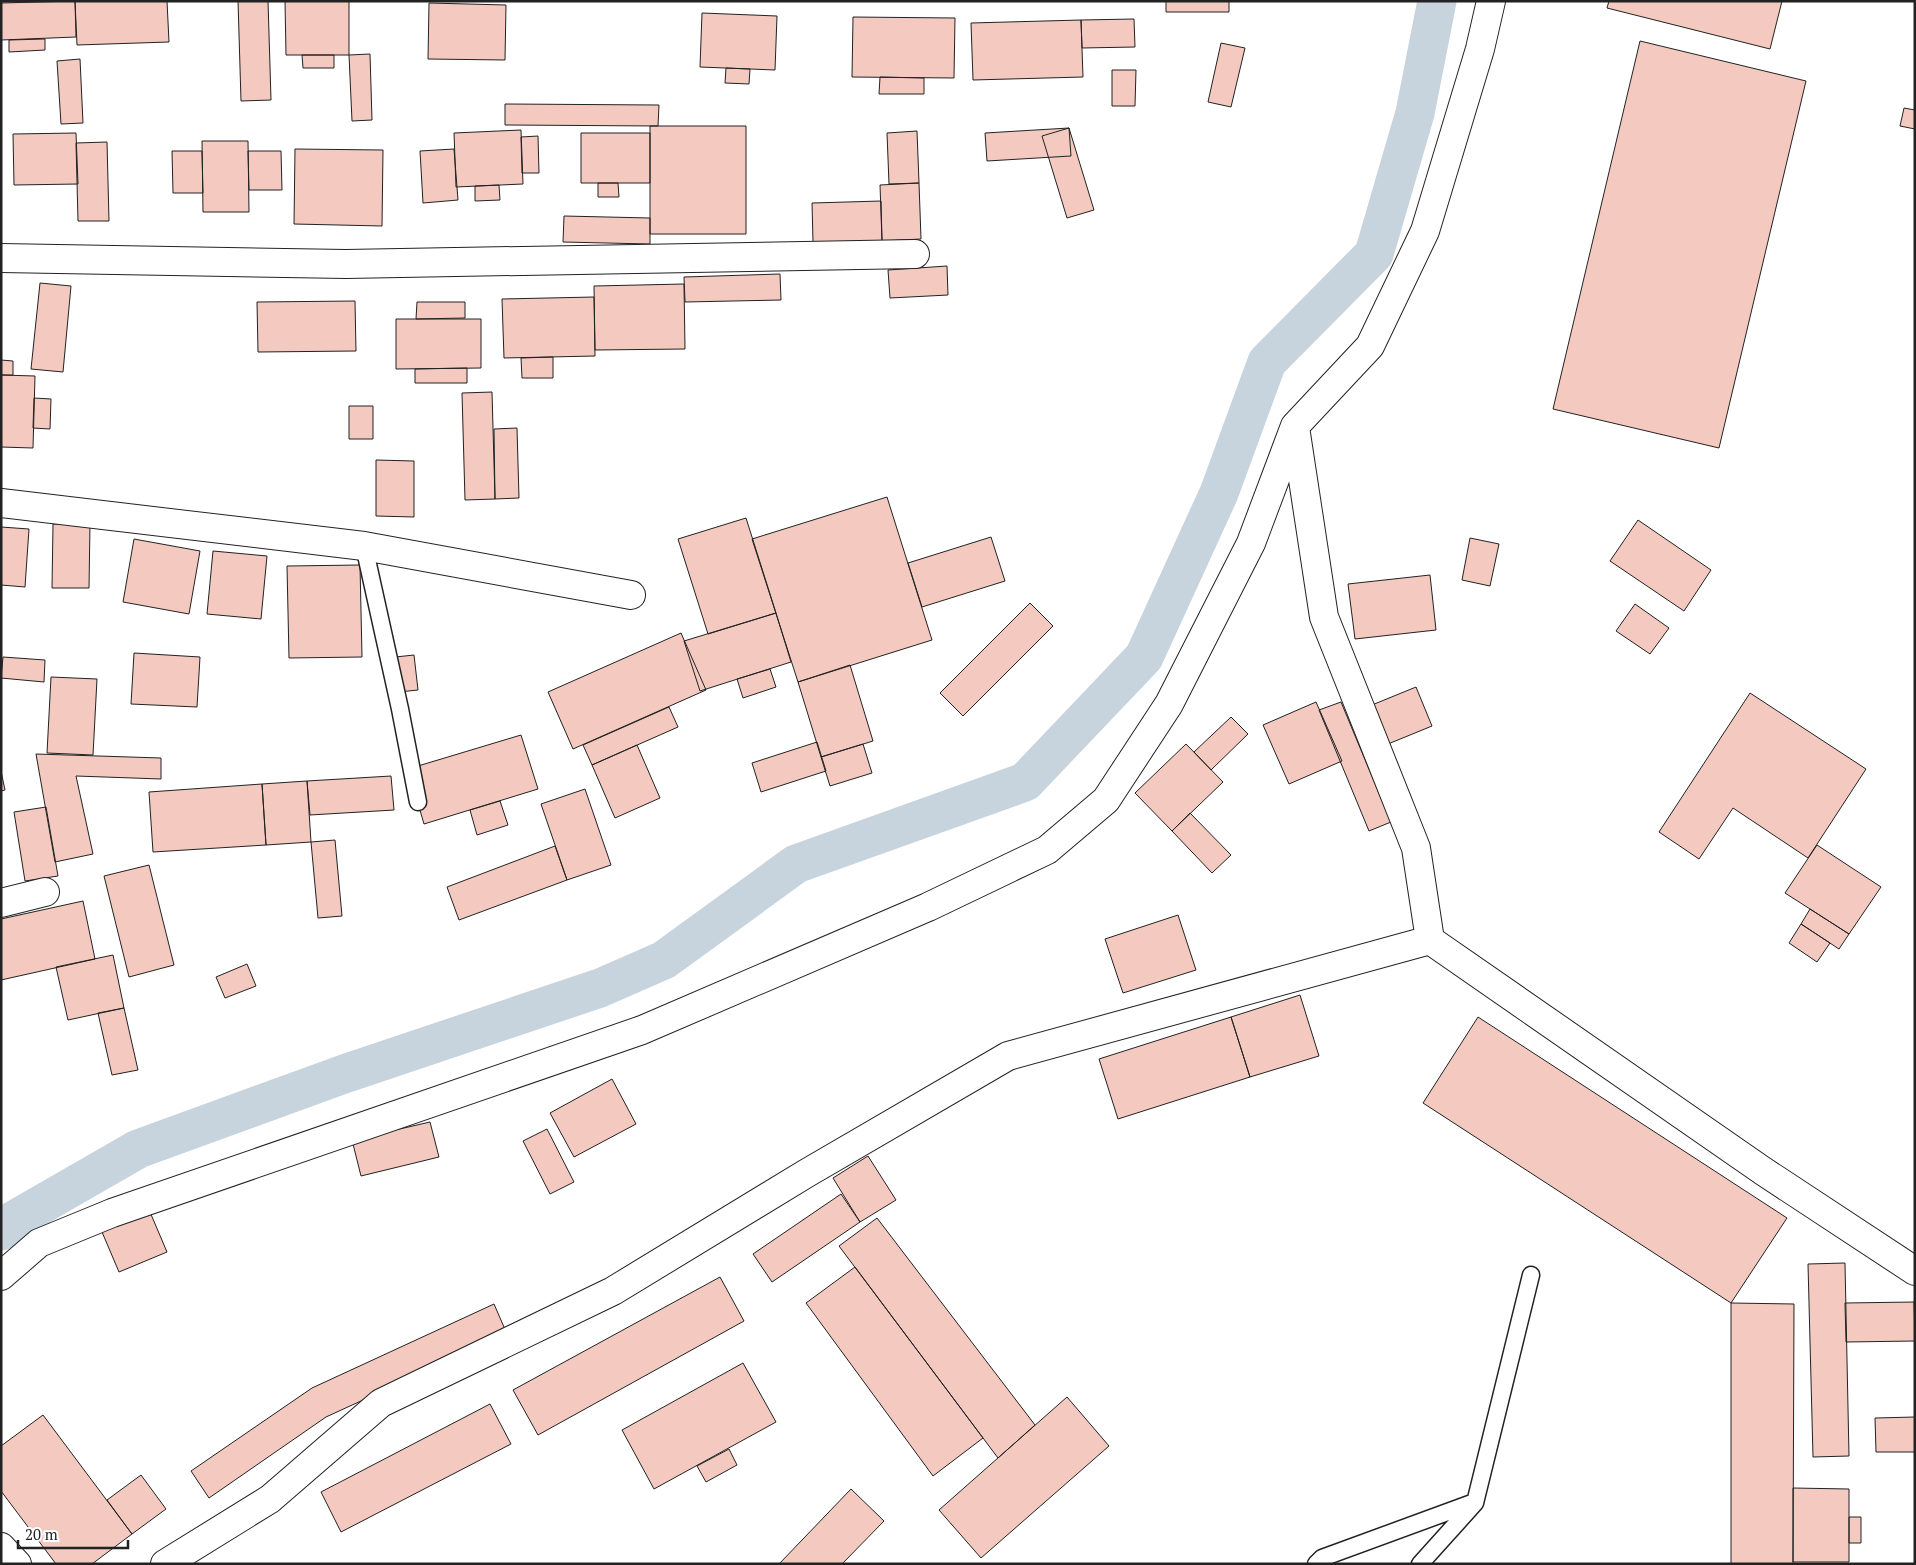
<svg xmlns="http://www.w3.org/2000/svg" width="1916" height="1565" font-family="'PT Serif',serif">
<rect width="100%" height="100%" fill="#fff"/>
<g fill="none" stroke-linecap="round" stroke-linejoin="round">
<path stroke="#c7d3dd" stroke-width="39" d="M1,1231L11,1222L138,1149L344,1074L600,988L664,960L796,864L1025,782L1144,657L1219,493L1267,362L1374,254L1415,113L1437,1"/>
</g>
<path fill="#f3c9c0" stroke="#222" d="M75,1L76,37L1,40V3Z
M75,1H167L169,42L77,45Z
M238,1H268L271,100L241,101Z
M285,1H349V55H286Z
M1166,1H1229V12H1166Z
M1609,1H1782L1770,49L1607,8Z
M429,3L506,5L505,60L428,59Z
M702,13L777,16L775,70L700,67Z
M853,17L955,18L954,78L852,77Z
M1134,19L1135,47L1082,48L1081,20Z
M1081,20L1083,77L973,80L971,23Z
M45,39V50L9,52V40Z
M1640,41L1806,81L1719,448L1553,409Z
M1221,43L1245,48L1231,107L1208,102Z
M370,54L372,120L352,121L349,55Z
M302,55H334V68H303Z
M80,59L83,123L61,124L57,61Z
M726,68L750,69L749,84L725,83Z
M1112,70H1136L1135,106H1112Z
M880,77L924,78V94H879Z
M505,104L659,105L658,126L505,125Z
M1904,108L1915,110V129L1900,126Z
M650,126H746V234H650Z
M1069,128L1094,210L1067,218L1042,136Z
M1069,128L1071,156L987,161L985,133Z
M521,130L523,184L456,187L454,133Z
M917,131L919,183L889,184L887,133Z
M76,133L78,184L14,185L13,134Z
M581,133H650V183H581Z
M538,136L539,173H522L521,137Z
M202,141H248L249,212H203Z
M107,142L109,221H78L76,143Z
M295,149L383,150L382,226L294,224Z
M454,149L458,200L423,203L420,151Z
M172,151H202L203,193H173Z
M248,151H281L282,190H249Z
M598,183H618L619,197H598Z
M919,183L921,239L882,241L880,185Z
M499,185L500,200L475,201V186Z
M881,201L882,241L813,242L812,203Z
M564,216L650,218V244L563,242Z
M947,266L948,295L890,298L888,270Z
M780,274L781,300L685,302L684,277Z
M40,283L71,286L63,372L31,369Z
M684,284L685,349L595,350L594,286Z
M594,297L595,356L504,358L502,299Z
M355,301L356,351L258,352L257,302Z
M417,302H465V318L416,319Z
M396,319H481V368L396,369Z
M553,357V378H522L521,358Z
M1,360L13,361V375H1Z
M467,368V383H415V369Z
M1,375L35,376L33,448L1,447Z
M492,392L495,499L465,500L462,393Z
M34,398L51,399L50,429L33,428Z
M349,406H373V439H349Z
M517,428L519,498L495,499L494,429Z
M376,460L414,461V517L376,516Z
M887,497L932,640L798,682L752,539Z
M746,518L776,613L708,634L678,539Z
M1638,520L1711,570L1684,611L1610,561Z
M53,524H90L89,588H52Z
M1,527L29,529L25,587L1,585Z
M991,537L1005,581L922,607L908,563Z
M1470,538L1499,544L1490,586L1462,580Z
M134,539L200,551L189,614L123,602Z
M213,551L267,556L261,619L207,614Z
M360,565L362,657L289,658L287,566Z
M1430,575L1436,630L1355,639L1348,584Z
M1030,603L1053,626L963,716L940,693Z
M1635,604L1669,628L1650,654L1616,631Z
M776,613L791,662L700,691L684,641Z
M681,633L706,690L573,749L548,692Z
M134,653L200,657L197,707L131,704Z
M414,655L418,690L389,693L386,658Z
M3,657L45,660L44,682L1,678Z
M850,665L873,741L821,757L798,682Z
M770,669L776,687L743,698L737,679Z
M51,677L97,679L93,755L47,753Z
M1416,687L1432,726L1388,744L1372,705Z
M1750,693L1866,769L1808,858L1733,808L1699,859L1659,832Z
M1316,702L1342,761L1289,784L1263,725Z
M1341,702L1391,822L1369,831L1319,710Z
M669,707L678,727L592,765L583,745Z
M1231,717L1248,734L1211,770L1194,752Z
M521,735L538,789L424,824L408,769Z
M817,742L826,771L761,792L752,763Z
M863,744L872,773L830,786L821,757Z
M1186,744L1223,782L1172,831L1135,793Z
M637,745L660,798L615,818L592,765Z
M36,754L161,758V779L76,776L93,854L55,862Z
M1,771L5,790L1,791Z
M391,776L394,810L310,815L307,781Z
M307,781L311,842L266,845L262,784Z
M262,784L266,845L153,852L149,792Z
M585,789L611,865L567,880L541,804Z
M500,801L508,825L477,835L470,810Z
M46,807L58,876L25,881L14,812Z
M1190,813L1231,855L1212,873L1172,831Z
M335,840L342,916L318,918L311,842Z
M1817,845L1881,887L1849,934L1785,893Z
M555,846L567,880L459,920L447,887Z
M149,865L174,965L129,977L104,876Z
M83,901L95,959L1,980V919Z
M1810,909L1849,934L1839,949L1801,924Z
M1178,915L1196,970L1123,993L1105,939Z
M1801,924L1830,943L1817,962L1789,943Z
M113,955L124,1008L68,1020L56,967Z
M247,964L256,986L225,998L216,977Z
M1300,995L1319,1056L1250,1077L1231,1017Z
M124,1008L138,1070L112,1075L98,1013Z
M1231,1017L1250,1077L1118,1119L1099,1059Z
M1478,1017L1787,1218L1731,1303L1423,1103Z
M612,1079L636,1124L574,1157L550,1113Z
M430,1122L439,1157L361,1176L352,1140Z
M547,1129L574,1182L550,1194L523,1141Z
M868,1156L896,1200L860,1222L833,1178Z
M841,1194L860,1222L772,1282L753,1254Z
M150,1212L167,1252L119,1272L102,1232Z
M877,1218L1035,1425L998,1458L839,1246Z
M1845,1263L1849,1456L1813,1457L1808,1264Z
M855,1267L983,1438L933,1476L806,1303Z
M720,1277L744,1321L538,1435L513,1390Z
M1914,1302L1915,1341L1846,1342L1845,1303Z
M1731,1303L1794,1304L1793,1564H1731Z
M494,1304L507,1334L326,1417L209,1498L191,1471L312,1388Z
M743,1363L776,1422L654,1489L622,1430Z
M1067,1397L1109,1446L981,1558L939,1510Z
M490,1404L511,1444L341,1532L321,1492Z
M43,1415L132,1534L92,1564H56L1,1491V1446Z
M1915,1417V1452H1876L1875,1418Z
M729,1449L737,1465L706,1482L697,1466Z
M141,1475L166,1509L132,1534L107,1500Z
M1793,1488L1849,1489V1562H1793Z
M851,1489L884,1521L842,1564H779Z
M1849,1517H1861V1543H1849Z"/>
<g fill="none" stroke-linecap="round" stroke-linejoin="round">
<defs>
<path id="lane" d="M364,546L400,709L418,802
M1316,1564L1322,1558L1472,1503
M1420,1564L1475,1503L1531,1275"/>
<path id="street" d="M1,258L346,264L915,254
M1295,427L1324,617L1416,848L1430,940L1763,1171L1915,1271
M1,503L364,546L631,595
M1,903L45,892
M1,1276L39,1243L112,1213L642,1030L928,907L1047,850L1106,800L1169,704L1251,543L1295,426L1370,346L1425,231L1480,49L1491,1
M1,1547L17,1564
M165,1564L270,1499L381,1403L613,1291L807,1173L1008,1056L1430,940"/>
</defs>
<use href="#lane" stroke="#222" stroke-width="19"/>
<use href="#street" stroke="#222" stroke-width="30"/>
<use href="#lane" stroke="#fff" stroke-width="16"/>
<use href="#street" stroke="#fff" stroke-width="28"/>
</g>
<rect width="1916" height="1565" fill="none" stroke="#222222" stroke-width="5"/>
<path d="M18 1540v8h110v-8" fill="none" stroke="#222222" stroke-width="2.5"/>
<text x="25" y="1540" font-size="15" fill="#222222" stroke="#ffffff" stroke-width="4" paint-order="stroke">20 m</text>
</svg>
